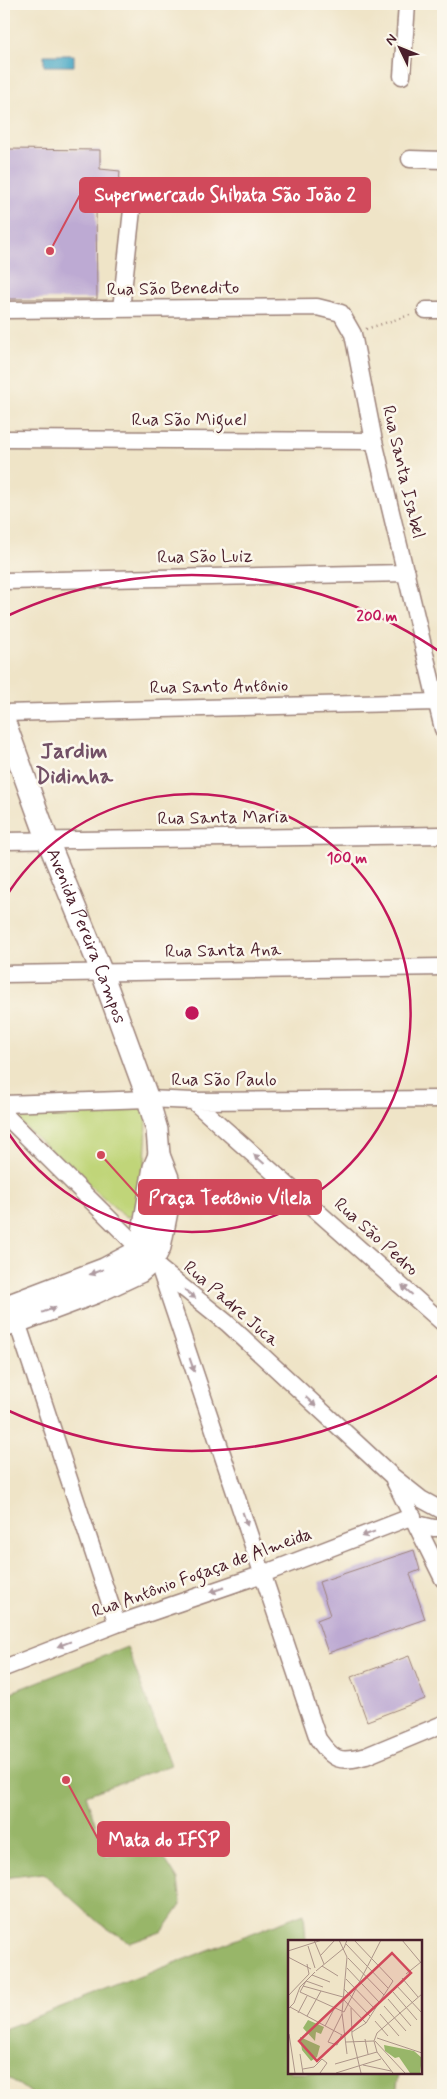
<svg xmlns="http://www.w3.org/2000/svg" width="447" height="2099" font-family="Mynerve,sans-serif">
<rect width="100%" height="100%" fill="#fbf7ec"/>
<filter id="ink" filterUnits="userSpaceOnUse"><feTurbulence type="fractalNoise" baseFrequency=".02" numOctaves="2"/><feDisplacementMap in="SourceGraphic" scale="10" xChannelSelector="R" yChannelSelector="G"/><feConvolveMatrix kernelMatrix="1 2 1 2 8 2 1 2 1" color-interpolation-filters="sRGB"/></filter>
<filter id="wash" filterUnits="userSpaceOnUse"><feTurbulence type="fractalNoise" baseFrequency=".0096" numOctaves="4" result="noise"/><feDisplacementMap in="SourceGraphic" scale="20" xChannelSelector="R" yChannelSelector="G"/><feGaussianBlur stdDeviation="1.12" result="paint"/><feColorMatrix in="noise" values="0 0 0 0 0 0 0 0 0 0 0 0 0 0 0 0 0 1.4 0 .05"/><feComposite in="paint" operator="in"/></filter>
<g filter="url(#wash)">
<rect width="100%" height="100%" fill="#efe4c7"/>
<path fill="#c0d579" stroke="#857a52" d="M131,1101L136,1103L147,1116C146,1140 146,1200 129,1217L124,1216L16,1119L15,1114Z"/>
<path fill="#98b669" stroke="#716a4a" d="M127,1647L171,1765L86,1795L106,1857L156,1845L178,1880L181,1905L163,1931L130,1943L99,1923L43,1873L4,1878V1695Z
M304,1913L306,1941L290,1942V2073H399L396,2095H33L4,2074V2029Z"/>
<path fill="#46a7c5" stroke="#486378" d="M44,55H74V66H44Z"/>
<g id="blocks">
<path fill="#bdaad3" d="M4,149L100,150V169L120,171L118,202L96,203L97,299H4Z
M414,1550L420,1570L410,1574L425,1619L328,1653L317,1620L330,1615L319,1582Z
M409,1656L425,1699L367,1721L351,1677Z"/>
</g>
</g>
<g filter="url(#ink)">
<use href="#blocks" fill-opacity="0" stroke="#9c8279" stroke-width="1"/>
<g fill="none" stroke-linecap="round" stroke-linejoin="round">
<defs>
<path id="minor" d="M402,76L407,4
M410,159L443,160
M121,309L134,192
M4,310L317,307L341,313L353,334L374,441L443,729
M426,310H443
M4,439L374,441
M4,581L407,573
M4,713L436,702
M4,841L443,835
M4,974L443,967
M193,1101L443,1323
M4,1104L148,1099L193,1101L443,1099
M4,1114L160,1269L227,1323L392,1476L421,1499L443,1511
M160,1269L318,1739C334,1761 339,1763 366,1756L443,1724
M17,1322L117,1624
M394,1480L443,1579
M417,1524L434,1528H443
M4,1668L117,1624L263,1574L413,1516"/>
<g id="major">
<path id="s1" d="M4,720L48,841L102,973L148,1099L157,1130L159,1155L168,1178V1206L160,1247L153,1261L140,1272L95,1293L4,1327"/>
<path d="M4,1307L104,1269L140,1250L154,1167L159,1155"/>
</g>
</defs>
<use href="#minor" stroke="#9c8279" stroke-width="19"/>
<use href="#major" stroke="#9c8279" stroke-width="24"/>
<path stroke="#9c8279" stroke-width="2.5" stroke-dasharray="1 4" stroke-linecap="butt" d="M366,329L413,314"/>
<use href="#minor" stroke="#fff" stroke-width="16"/>
<use href="#major" stroke="#fff" stroke-width="21"/>
</g>
<defs><path id="oneway-solid" d="M-6-.8H1V-3.2L6.5 0L1 3.2V.8H-6Z" transform="scale(1.25)"/></defs>
<g fill="#ae9aa0">
<use href="#oneway-solid" transform="translate(259 1159) rotate(-138)"/>
<use href="#oneway-solid" transform="translate(96 1272) rotate(159)"/>
<use href="#oneway-solid" transform="translate(407 1290) rotate(-138)"/>
<use href="#oneway-solid" transform="translate(190 1294) rotate(39)"/>
<use href="#oneway-solid" transform="translate(49 1310) rotate(-21)"/>
<use href="#oneway-solid" transform="translate(192 1365) rotate(71)"/>
<use href="#oneway-solid" transform="translate(311 1402) rotate(43)"/>
<use href="#oneway-solid" transform="translate(245 1519) rotate(71)"/>
<use href="#oneway-solid" transform="translate(368 1534) rotate(159)"/>
<use href="#oneway-solid" transform="translate(217 1590) rotate(161)"/>
<use href="#oneway-solid" transform="translate(64 1644) rotate(159)"/>
</g>
</g>
<g fill="none" stroke="#c2185b" stroke-width="2.5">
<path d="M4 900A219 219 0 1 1 4 1126"/>
<path d="M443 1372A438 438 0 0 1 7 1410M7 616A438 438 0 0 1 443 654"/>
</g>
<g text-anchor="middle" dominant-baseline="central" stroke-width="5" stroke-linejoin="round" paint-order="stroke">
<g font-size="18" fill="#4a1f2b" stroke="#fbf7ec">
<text transform="translate(173 289) rotate(-1)">Rua São Benedito</text>
<text x="189" y="420">Rua São Miguel</text>
<text transform="translate(403 472) rotate(77)">Rua Santa Isabel</text>
<text transform="translate(205 557) rotate(-1)">Rua São Luiz</text>
<text transform="translate(219 687) rotate(-1)">Rua Santo Antônio</text>
<text transform="translate(223 818) rotate(-1)">Rua Santa Maria</text>
<text stroke="none"><textPath href="#s1" startOffset="231">Avenida Pereira Campos</textPath></text>
<text transform="translate(223 951) rotate(-1)">Rua Santa Ana</text>
<text x="224" y="1080">Rua São Paulo</text>
<text transform="translate(376 1237) rotate(42)">Rua São Pedro</text>
<text transform="translate(231 1304) rotate(41)">Rua Padre Juca</text>
<text transform="translate(202 1573) rotate(-20)">Rua Antônio Fogaça de Almeida</text>
</g>
<g font-size="22" font-weight="bold" fill="#725066" stroke="#fbf7ec">
<text x="74" y="752">Jardim<tspan x="74" dy="25">Didinha</tspan></text>
</g>
</g>
<g transform="translate(288 1940)">
<rect width="134" height="134" fill="#efe4c7"/>
<path d="M20,80L36,87L33,94L28,92L27,101L15,88ZM12,97L32,106L29,117L23,121L14,110ZM96,105L126,111L134,118L132,133H122L111,117L107,118L97,111Z" fill="#98b669"/>
<path fill="none" stroke="#ad9589" stroke-width="1" d="M26,0L36,24M51,0L59,17L54,73L59,114M114,0L134,24M58,4L100,48M20,6L27,28M0,11L34,0M32,16L47,0M0,17L23,29M60,18L96,55M34,26L50,36M59,28L91,62M28,31L56,8L59,0M118,34L133,22M24,35L42,42M114,38L130,57M58,39L87,69M108,45L134,73M15,46L55,57M56,49L82,76M12,52L18,41L35,47M12,52L56,72L93,0M105,52L129,80M0,56L21,34L19,24M55,59L78,83M100,59L123,86M96,66L118,91M2,67L54,95M63,68L64,95L73,133M0,69L6,63L12,47L27,32M10,73L19,56M92,74L111,96M19,76L33,51M87,81L100,96M37,86L46,69M64,92L78,83L105,41L66,0M1,94L7,133M54,94L49,105L40,102L54,74M89,98L134,113M77,99L80,114M86,101L89,93L134,54M86,101L89,112L105,133M87,101L117,133M58,102L86,101M12,114L15,133M47,124L89,112M75,125L103,131M15,129L26,127L34,119L39,123L32,133M48,133L93,119"/>
<path fill="#d1495b" fill-opacity="0.15" stroke="#d1495b" stroke-width="2.5" d="M104,13L123,33L29,121L11,101Z"/>
<rect width="134" height="134" fill="none" stroke="#4a1f2b" stroke-width="2.5"/>
</g>
<circle cx="192" cy="1013" r="8" fill="#c2185b" stroke="#fbf7ec" stroke-width="2.5"/>
<g font-size="15" text-anchor="middle" font-weight="bold" fill="#c2185b" stroke="#fbf7ec" stroke-width="5" stroke-linejoin="round" paint-order="stroke">
<text x="377" y="621">200 m</text>
<text x="347" y="863">100 m</text>
</g>
<path fill="none" stroke="#d1495b" stroke-width="2" d="M50 251L80 195M101 1155L139 1197M66 1780L98 1839"/>
<g fill="#d1495b" stroke="#fbf7ec" stroke-width="2">
<circle cx="50" cy="251" r="5"/>
<circle cx="101" cy="1155" r="5"/>
<circle cx="66" cy="1780" r="5"/>
</g>
<g fill="#d1495b" stroke="#d1495b" stroke-width="2">
<rect x="80" y="178" width="290" height="34" rx="5"/>
<rect x="139" y="1180" width="182" height="34" rx="5"/>
<rect x="98" y="1822" width="131" height="34" rx="5"/>
</g>
<g font-size="19" text-anchor="middle" font-weight="bold" fill="#fff">
<text x="225" y="201">Supermercado Shibata São João 2</text>
<text x="230" y="1204">Praça Teotônio Vilela</text>
<text x="164" y="1846">Mata do IFSP</text>
</g>
<rect width="447" height="2099" fill="none" stroke="#fbf7ec" stroke-width="20"/>
<g transform="translate(400 48) rotate(313)" stroke="#fbf7ec" stroke-width="4" paint-order="stroke">
<path d="M0-4L9 19L0 12L-9 19Z" fill="#4a1f2b"/>
<text y="-8" font-size="14" font-weight="bold" text-anchor="middle" fill="#4a1f2b">N</text>
</g>
</svg>
